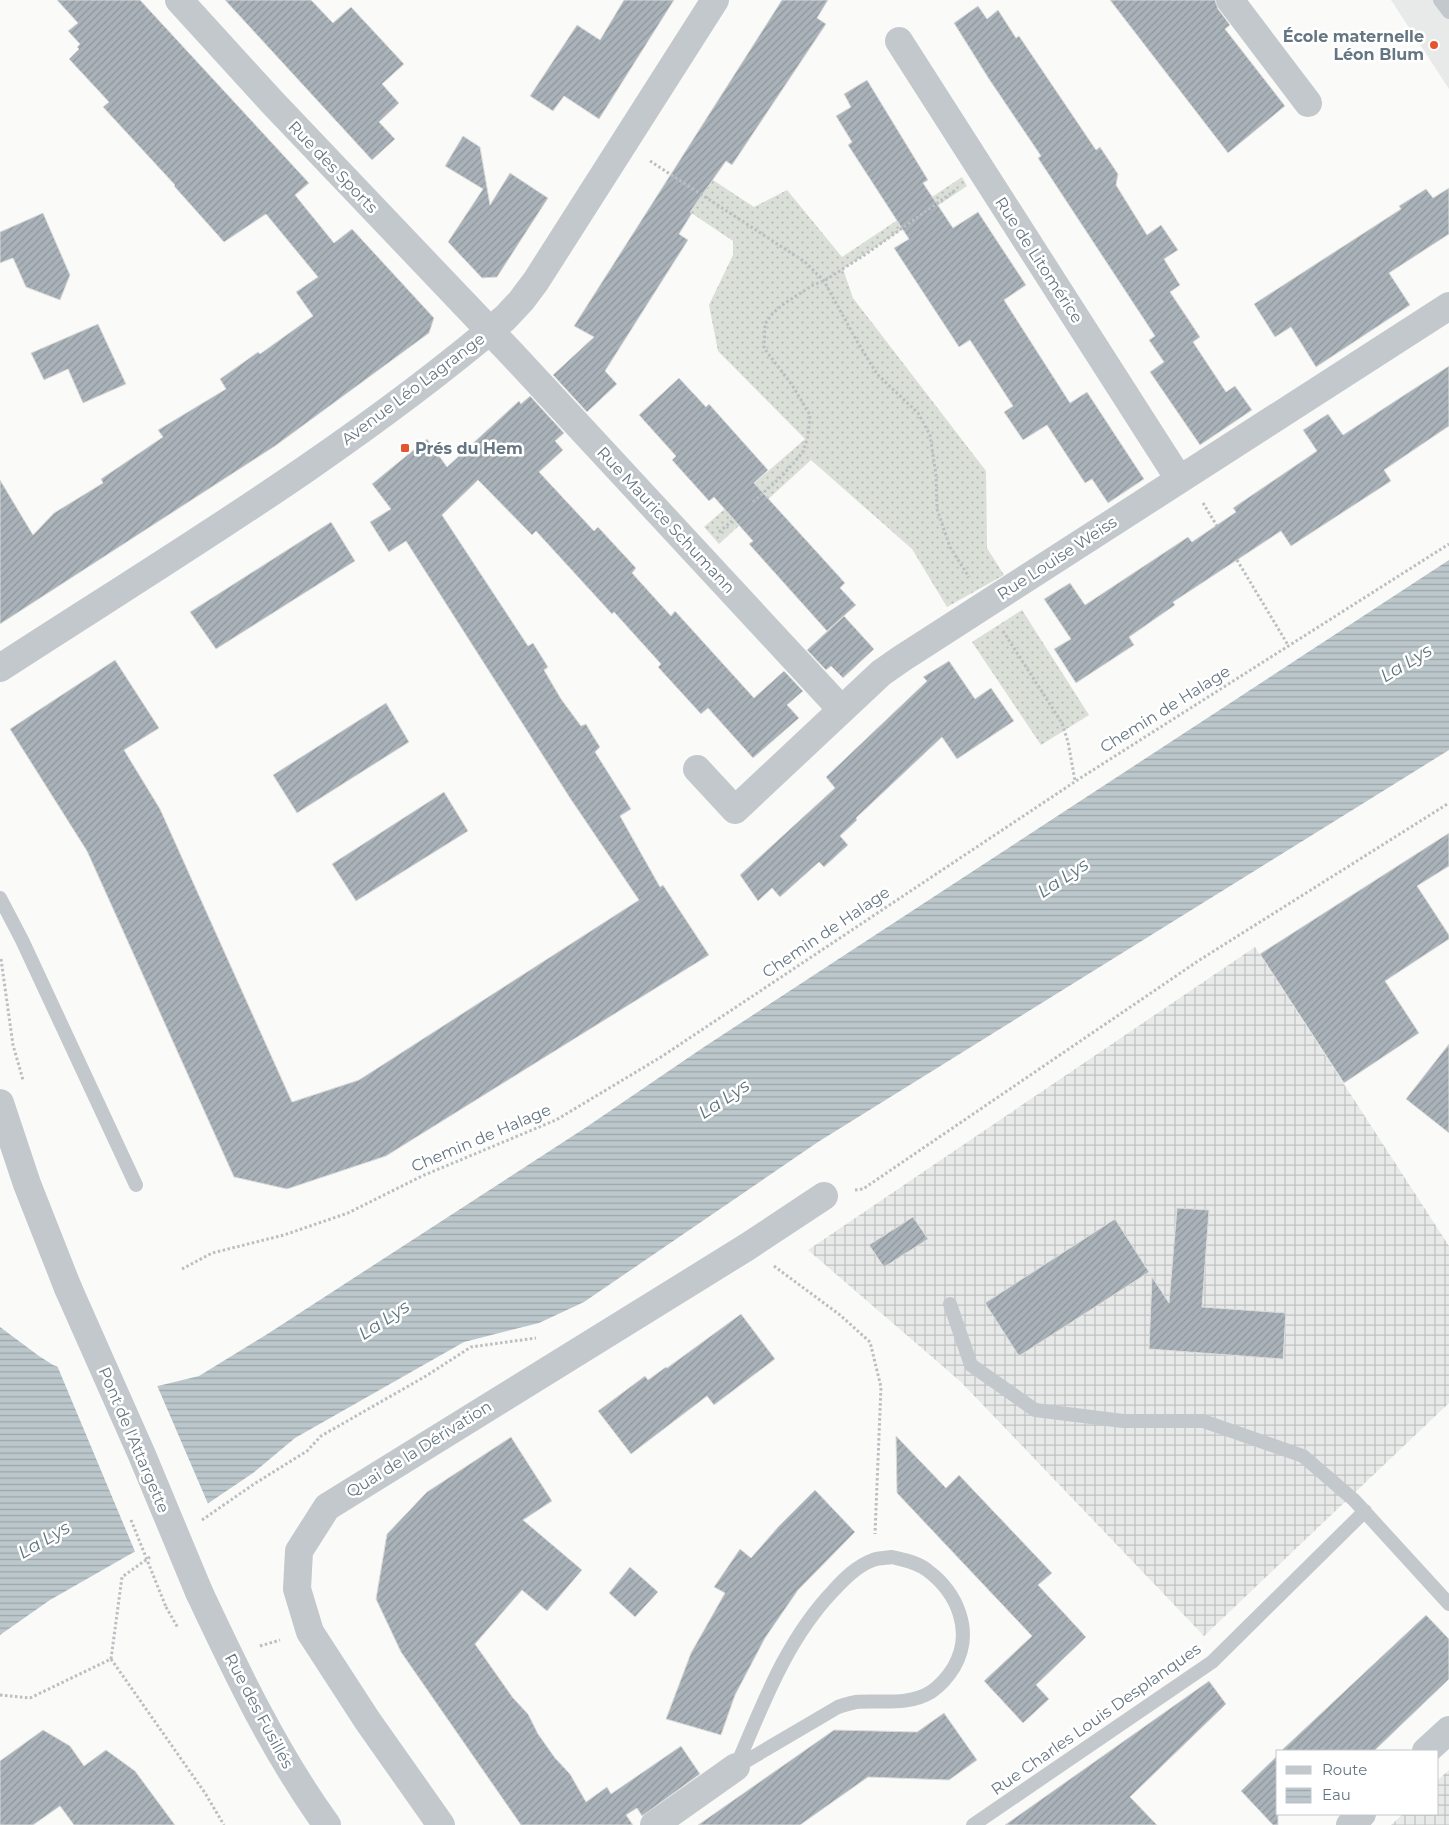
<svg xmlns="http://www.w3.org/2000/svg" width="1449" height="1825" font-family="Montserrat,sans-serif">
<defs>
<pattern id="industrial-grid" width="8" height="8" patternUnits="userSpaceOnUse" patternTransform="scale(1.25)"><rect width="8" height="8" fill="#e8e9e9"/><path d="M0 4h8M4 0v8" fill="none" stroke="#c0c1c2"/></pattern>
<pattern id="grass-dots" width="8" height="8" patternUnits="userSpaceOnUse" patternTransform="scale(1.25)"><rect width="8" height="8" fill="#dadfd7"/><path d="M2 2h.1M6 6h.1" fill="none" stroke="#b4b9b4" stroke-width="1.8" stroke-linecap="round"/></pattern>
<pattern id="water-rules" width="6" height="5" patternUnits="userSpaceOnUse" patternTransform="scale(1.25)"><rect width="6" height="5" fill="#bbc7cb"/><path d="M0 2.5h6" fill="none" stroke="#9ca6aa"/></pattern>
<pattern id="building-hatch" width="6" height="6" patternUnits="userSpaceOnUse" patternTransform="scale(1.25)"><rect width="6" height="6" fill="#aab3b9"/><path d="M-1 1l2-2M0 6l6-6M5 7l2-2" fill="none" stroke="#8e969c"/></pattern>
</defs>
<rect width="100%" height="100%" fill="#fafaf8"/>
<path fill="#e8e9e9" d="M1391,0H1449V89Z"/>
<path fill="url(#industrial-grid)" d="M1255,947L1449,1246V1403L1204,1636L961,1382L808,1250Z
M1449,1770V1825H1391L1403,1814H1438V1780Z"/>
<path fill="url(#grass-dots)" d="M681,159L754,207L787,190L842,257L962,177L967,186L843,269L853,298L986,471L987,548L1004,575L947,607L912,549L811,460L719,544L704,527L805,439L718,351L709,305L733,255V241L660,192Z
M1022,610L1089,715L1041,745L972,642Z"/>
<path fill="url(#water-rules)" d="M1449,560V750L818,1142L584,1302L539,1323L464,1342L295,1438L253,1473L148,1544L50,1600L0,1635V1327L39,1356L53,1365L93,1379L112,1383L158,1386L199,1376L269,1333L585,1128L704,1047Z"/>
<path fill="#fafaf8" d="M56,1363L93,1376L113,1381L156,1383L209,1506L136,1554Z"/>
<path fill="url(#building-hatch)" stroke="#dcdcda" d="M57,0H140L309,183L295,195L334,243L352,229L434,318L429,333L275,446L0,624V480L33,535L54,513L103,483L101,479L163,437L158,430L226,389L220,379L258,352L260,354L313,316L296,292L318,277L266,214L224,242L174,186L175,185L103,107L109,102L69,59L79,49L77,47L80,44L68,31L78,23Z
M225,0H311L333,23L351,7L404,64L382,84L399,103L379,122L395,139L372,160Z
M624,0H674L599,119L564,96L553,111L530,96L577,25L600,40Z
M782,0H828L817,18L826,24L732,165L726,161L690,212L692,213L679,234L688,240L605,371L617,384L587,412L553,375L594,337L574,326Z
M1110,0H1215L1218,9L1230,25L1225,29L1285,106L1228,153Z
M978,6L987,19L998,10L1016,38L1019,36L1096,150L1100,147L1118,174L1116,185L1147,235L1161,225L1178,250L1164,259L1180,285L1170,292L1200,337L1193,342L1226,392L1235,386L1252,410L1200,445L1150,372L1164,362L1149,340L1155,336L1038,158L1041,156L989,79L954,23Z
M867,80L928,180L923,183L953,228L978,212L1026,285L1004,300L1070,403L1087,392L1144,479L1108,503L1092,479L1085,483L1047,425L1023,440L1004,412L1013,406L970,340L959,347L894,248L909,239L848,145L852,142L836,116L851,107L844,94Z
M463,136L480,147L490,205L510,173L548,198L497,277L482,278L448,242L483,189L445,166Z
M1449,188V234L1389,273L1410,305L1316,367L1291,327L1275,337L1254,304L1401,209L1399,206L1426,189L1433,198Z
M43,213L70,275L60,300L26,287L13,258L0,263V232Z
M98,324L126,384L83,403L68,369L44,380L31,353Z
M1449,366V426L1384,470L1391,481L1291,546L1281,531L1173,602L1175,605L1129,637L1134,645L1076,683L1054,649L1071,639L1044,599L1070,583L1085,605L1188,537L1192,542L1236,512L1233,508L1317,451L1303,430L1328,414L1343,435Z
M679,378L706,407L709,404L768,470L754,483L845,583L840,588L856,605L827,631L749,544L753,541L714,497L709,501L672,460L676,456L639,415Z
M530,396L564,433L555,441L563,450L539,472L594,531L598,527L636,568L632,573L671,616L675,611L754,698L784,671L803,691L787,705L799,718L753,758L708,708L701,714L658,667L661,664L614,612L612,614L536,531L532,535L478,480L442,515L528,646L533,643L548,667L544,670L561,699L581,726L586,724L593,736L600,747L595,752L631,809L620,816L660,887L663,885L709,955L386,1156L287,1189L234,1177L87,851L10,729L115,660L159,728L124,750L160,809L292,1102L359,1080L639,900L570,798L406,541L389,552L370,522L391,509L372,484L427,439L447,467L519,401L521,404Z
M331,522L355,561L216,649L190,612Z
M844,616L874,649L843,678L831,666L826,670L807,650Z
M949,661L975,699L991,688L1014,721L957,759L942,737L856,818L857,820L840,836L848,845L824,867L819,862L780,897L772,888L758,901L740,875L835,788L826,777L927,681L923,677Z
M386,703L409,742L297,813L273,775Z
M444,792L468,831L356,901L332,864Z
M1449,833V866L1417,886L1449,935V939L1385,981L1419,1033L1344,1083L1260,954Z
M1449,1044V1133L1406,1099Z
M1177,1208L1209,1210L1202,1307L1286,1313L1283,1359L1149,1349L1152,1277L1169,1303Z
M913,1217L928,1239L884,1267L869,1245Z
M1115,1219L1149,1272L1019,1356L985,1303Z
M741,1314L775,1359L714,1405L707,1396L631,1454L598,1411L645,1376L648,1380L666,1367L667,1368Z
M896,1436L946,1488L959,1475L1052,1573L1038,1585L1086,1637L1036,1685L1049,1699L1023,1723L984,1681L1032,1636L897,1493Z
M511,1437L552,1501L523,1520L582,1570L547,1611L522,1590L475,1644L513,1698L528,1714L538,1734L555,1758L570,1774L586,1802L607,1787L611,1794L681,1746L700,1774L642,1816L637,1808L626,1815L633,1825H521L401,1652L376,1599L387,1534L427,1492Z
M815,1490L855,1532L798,1590L765,1638L735,1695L721,1735L666,1719L691,1653L725,1593L714,1587L740,1549L751,1558L779,1526Z
M630,1567L658,1592L635,1617L609,1593Z
M1426,1615L1449,1639V1679L1374,1751H1281Z
M1209,1681L1226,1704L1130,1797L1157,1825H1005Z
M944,1713L977,1760L949,1780L868,1777L800,1825H698L834,1730L917,1732Z
M43,1730L70,1746L84,1766L106,1750L135,1771L175,1825H74L60,1806L33,1825H0V1761Z
M1278,1755V1825H1273L1241,1791Z"/>
<g fill="none" stroke-linecap="round" stroke-linejoin="round">
<path stroke="#bbbfc2" stroke-width="3" stroke-dasharray="2.5 2.5" stroke-linecap="butt" d="M650,161L805,262L824,281L858,343L877,374L918,413L930,435L936,475L937,509L950,547L969,577
M753,502L782,476L803,452L808,436L810,415L792,385L764,348L765,324L772,314L782,305L813,285L824,281L866,254L957,189
M1203,503L1217,526
M719,532L732,521
M1237,560L1288,645
M1003,631L1062,723L1068,742L1075,781
M1,959L13,1045L23,1080
M855,1190L863,1189L1198,961L1449,803
M774,1266L840,1315L870,1342L881,1387L875,1534
M182,1269L212,1253L284,1235L348,1213L422,1176L556,1120L661,1057L1082,777L1449,544
M202,1520L254,1484L307,1451L321,1436L426,1376L471,1347L536,1338
M166,1607L178,1628
M260,1646L280,1640
M111,1659L205,1793L224,1825
M0,1695L30,1698L111,1659L122,1577L150,1557"/>
<path stroke="#c3c8cc" stroke-width="14" d="M1440,0L1449,12
M0,898L22,940L136,1185
M950,1304L971,1365L1035,1410L1123,1421H1203L1303,1456L1354,1500L1449,1604
M892,1557C904,1560 917,1562 927,1570C958,1593 974,1632 954,1667C948,1677 941,1685 931,1692C908,1706 881,1700 856,1702C850,1703 844,1705 838,1707L736,1767C763,1704 786,1640 834,1590C845,1578 857,1566 873,1560C879,1558 886,1558 892,1557Z
M973,1825L1212,1662L1365,1511"/>
<path stroke="#c3c8cc" stroke-width="28" d="M179,0L272,102L512,354L841,709
M1230,0L1308,103
M899,41L1179,479
M0,668C171,557 349,451 505,318L521,301L536,281L715,0
M697,769L735,810L881,673L901,659L1449,306
M0,1103L27,1184L68,1288
M199,1592C237,1673 275,1753 327,1825
M1426,1751L1449,1730
M441,1825L367,1720L310,1632L297,1589L299,1551L327,1507L747,1247L824,1196
M654,1825L736,1767
M1350,1825L1362,1814"/>
<path stroke="#bbbfc2" stroke-width="3" stroke-dasharray="2.5 2.5" stroke-linecap="butt" d="M131,1520L166,1607"/>
<path stroke="#c3c8cc" stroke-width="28" d="M68,1288L142,1455L199,1592"/>
</g>
<g fill="#e4572e" stroke="#fff" stroke-width="2">
<circle cx="1434" cy="45" r="5"/>
<rect x="400" y="443" width="10" height="10" rx="2.5"/>
</g>
<g text-anchor="middle" dominant-baseline="central" stroke-width="5" stroke-linejoin="round" paint-order="stroke">
<g font-size="16" font-weight="bold" fill="#657683" stroke="#fff" text-anchor="end">
<text x="1424" y="36">École maternelle<tspan x="1424" dy="18">Léon Blum</tspan></text>
<text x="415" y="448" text-anchor="start">Prés du Hem</text>
</g>
<g font-size="16" fill="#657683" stroke="#fff">
<text transform="translate(333 167) rotate(46)">Rue des Sports</text>
<text transform="translate(1039 260) rotate(57)">Rue de Litomérice</text>
<text transform="translate(413 389) rotate(-37)">Avenue Léo Lagrange</text>
<text transform="translate(666 520) rotate(47)">Rue Maurice Schumann</text>
<text transform="translate(1057 558) rotate(-33)">Rue Louise Weiss</text>
<text transform="translate(1165 709) rotate(-32)">Chemin de Halage</text>
<text transform="translate(826 932) rotate(-34)">Chemin de Halage</text>
<text transform="translate(481 1138) rotate(-23)">Chemin de Halage</text>
<text transform="translate(134 1440) rotate(67)">Pont de l'Attargette</text>
<text transform="translate(419 1449) rotate(-32)">Quai de la Dérivation</text>
<text transform="translate(259 1711) rotate(62)">Rue des Fusillés</text>
<text transform="translate(1096 1719) rotate(-35)">Rue Charles Louis Desplanques</text>
</g>
<g font-size="18" font-style="italic" fill="#60757c" stroke="#fff">
<text transform="translate(1406 663) rotate(-31)">La Lys</text>
<text transform="translate(1063 878) rotate(-33)">La Lys</text>
<text transform="translate(724 1099) rotate(-33)">La Lys</text>
<text transform="translate(384 1320) rotate(-33)">La Lys</text>
<text transform="translate(44 1540) rotate(-30)">La Lys</text>
</g>
</g>
<rect x="1276" y="1750" width="162" height="65" fill="#ffffff" stroke="#c1c8cd"/>
<rect x="1286" y="1766" width="25" height="8" fill="#c3c8cc" stroke="#c1c8cd"/>
<text x="1322" y="1775" font-size="15" fill="#657683">Route</text>
<rect x="1286" y="1788" width="25" height="15" fill="url(#water-rules)" stroke="#c1c8cd"/>
<text x="1322" y="1800" font-size="15" fill="#657683">Eau</text>
</svg>
